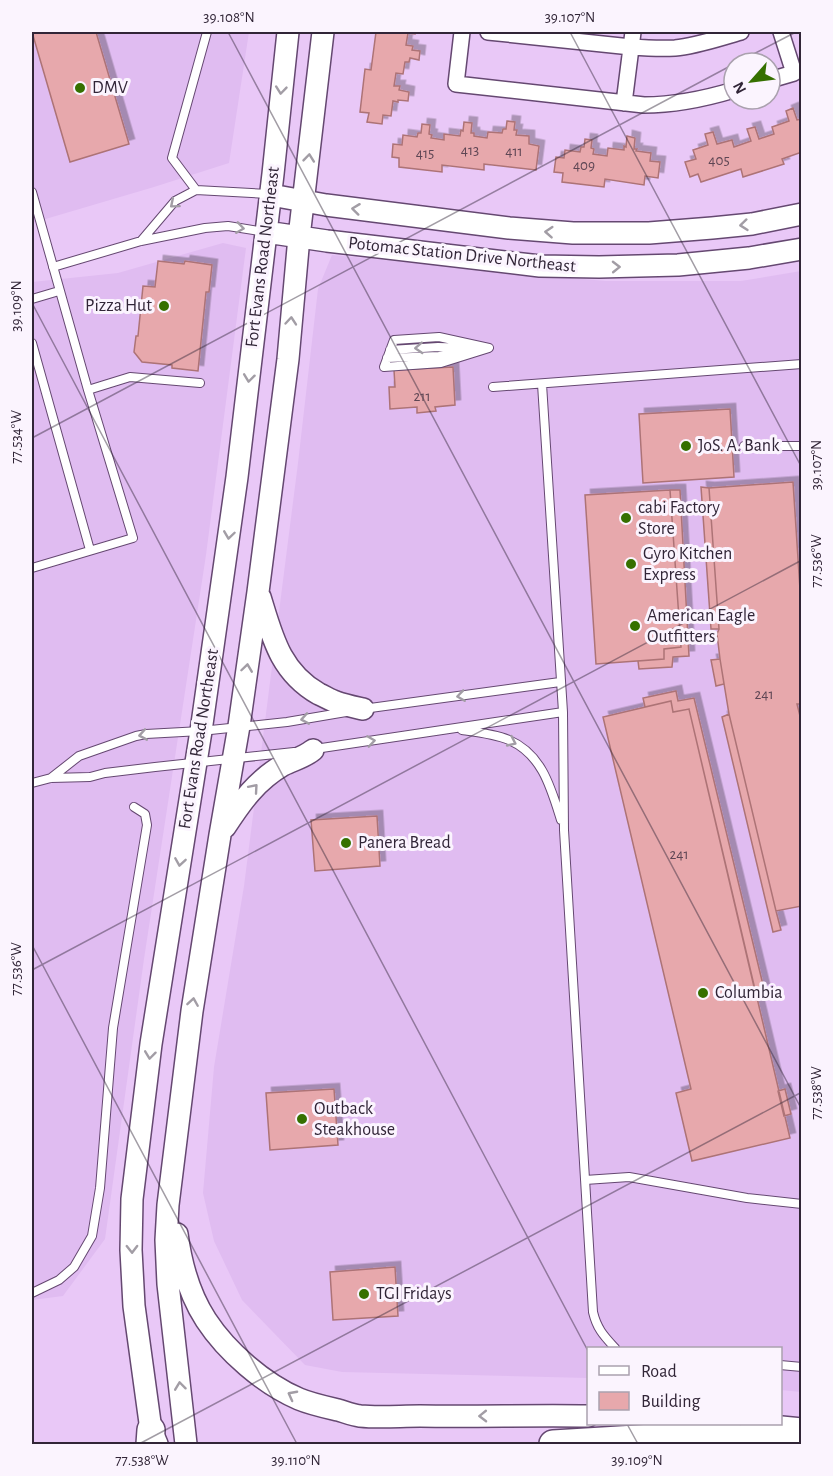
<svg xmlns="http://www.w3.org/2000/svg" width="833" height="1476" font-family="'Alegreya Sans',sans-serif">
<defs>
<filter id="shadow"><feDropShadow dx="5.5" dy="-5.5" stdDeviation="0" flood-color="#0004"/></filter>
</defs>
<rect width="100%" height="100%" fill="#e9c8f7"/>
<path fill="#e0bcf1" d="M32,32H249L229,163L154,187L32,223Z
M223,243L246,248L206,555L144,959L105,1239L63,1296L32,1300V282L118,273Z
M332,255L536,275L606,281H741L801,271V1392L781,1390L780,1348H588V1378L342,1372L305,1365L242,1300L214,1241L203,1193L214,1067L244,886L298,463L318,289Z"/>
<path fill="#e7a8ac" stroke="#ad7376" stroke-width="1.5" filter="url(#shadow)" d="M32,32H96L129,144L70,162Z
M376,32H415V34L408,33L406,45L413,46L412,50L420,51L419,60L410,58L409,62H405L403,74L396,73L394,86H400L399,90L409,92L408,101L398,100V102L393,101L391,116L383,115L382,124L367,122L369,113L360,112L365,69L371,70Z
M793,108L797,120L802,119V152L782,159L784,164L743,177L741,169L701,182L698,174L690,177L685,162L696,159L693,150L708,145L705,134L713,132L717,144L732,140L734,147L751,141L747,129L755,127L759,139L774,134L772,127L789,121L786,111Z
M507,121L515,122L514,130H517L516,135L529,136V144L539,146L536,170L484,164V170L442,165V172L399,167V158L392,157L393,144L402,145L403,135L417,137L418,133H421L422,124L430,125L429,134L432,135L431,138L444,140V134L460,136L461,130L463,131L464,122L472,123L471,133H474V136L487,138L488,132L502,133L503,129H506Z
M627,136L635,138L634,149H637L636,151L651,153L650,161L660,162L658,178L645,176L644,185L605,179L604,187L562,182L563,173L554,172L556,157L564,158L565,150L580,152L581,147H584L585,139L592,140L591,148L594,149L593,154L607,156L608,148L624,150V146L626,147Z
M158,261L184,264L185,261L212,265L209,292H206L198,371L172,368V365L142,362L134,352L136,336H138L143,286L155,287Z
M453,367L455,405L435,407L436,411L417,413V407L390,409L389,387H395L394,370Z
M730,409L734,477L643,483L639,414Z
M793,482L802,620V704H797L802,724V906L776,911L729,714L720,659L717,634L719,629L709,488Z
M701,487L709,488L719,629H711Z
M670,490L681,647L664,649V659L596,664L585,495Z
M670,490H680L689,656L673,657L672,667L639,669L638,661L664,659V649L681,647Z
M720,659L724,684L716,686L711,660Z
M676,691L678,701L694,698L764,989L755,991L689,709L673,712L671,701L645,707L643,698Z
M671,701L673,712L689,709L790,1138L692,1161L676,1093L691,1089L603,717Z
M729,714L776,911L781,930L773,932L722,717Z
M377,816L380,866L315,871L311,820Z
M334,1089L338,1145L270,1150L266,1093Z
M785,1089L791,1114L784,1116L778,1091Z
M395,1267L398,1316L333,1320L330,1272Z"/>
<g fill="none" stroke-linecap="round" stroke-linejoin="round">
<defs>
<path id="lane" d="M196,190L172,158L207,32
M32,192L88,390L133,538L32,568
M141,241L175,201L196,190L268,194
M53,267L141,241L205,228L228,226L265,232
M32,299L59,291
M439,337L489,348L441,363L384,367L394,340Z
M32,343L90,550
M390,350L438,347L470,348
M387,358L439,356L464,352
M542,384L563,712L564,830L593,1312C597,1329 604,1336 615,1348
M493,387L802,364
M88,390L130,377L200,383
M744,446H802
M363,709L560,682
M462,730C477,732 495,734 509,740C542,754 551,788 561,820
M315,749L563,712
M51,778L79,756L136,736L146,734L201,731L287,722L346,712
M32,783L51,778L90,777L105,773L155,767L294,752
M585,1180L629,1177L747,1198L802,1204
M32,1293L59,1280L74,1267L92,1236L100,1188L113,1028L147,825L145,814L134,807
M780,1365L802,1367"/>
<path id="street" d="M462,32L456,84L644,105C675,105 704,99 734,90
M488,32L631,47C645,48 660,49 675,48C697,46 719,38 741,32
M770,80L794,73L781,32
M624,103L633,32"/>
<path id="secondary" d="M271,195L326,205L509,228L573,233H649L712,228L752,224L802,214
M266,232L327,241L540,266L599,267L678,265L749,258L802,249
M260,597C272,636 280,672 319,694C324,696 330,700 336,702C344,705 354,707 363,709
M225,827C242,801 256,781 283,765C293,760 305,757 313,750
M177,1234C181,1264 189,1294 206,1320C227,1352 264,1384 299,1399C311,1404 325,1407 338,1410C345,1412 353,1415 360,1416C380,1418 400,1416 420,1416C476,1417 532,1415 588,1416
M751,1424L802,1429
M157,1444L151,1430L134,1306L131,1250L132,1199L151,1044L201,731L237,477L273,174L288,32
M186,1444L168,1284L166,1240L168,1205L192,1011L220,835L239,726L258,592L288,359L299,237L323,32"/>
<path id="highway" d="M150,1444L151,1430
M553,1444L653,1438H731L802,1443"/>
</defs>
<use href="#lane" stroke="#654871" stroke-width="10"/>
<use href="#street" stroke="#654871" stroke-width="18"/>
<use href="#secondary" stroke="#654871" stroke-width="24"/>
<use href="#highway" stroke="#654871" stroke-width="30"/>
<use href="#lane" stroke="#fff" stroke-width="8"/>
<use href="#street" stroke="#fff" stroke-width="15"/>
<use href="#secondary" stroke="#fff" stroke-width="21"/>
<use href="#highway" stroke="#fff" stroke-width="27"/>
</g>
<defs><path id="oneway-chevron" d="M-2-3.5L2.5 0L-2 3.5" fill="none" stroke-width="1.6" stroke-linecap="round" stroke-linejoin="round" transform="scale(1.5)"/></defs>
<g stroke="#a29da5">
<use href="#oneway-chevron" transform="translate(281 90) rotate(96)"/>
<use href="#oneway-chevron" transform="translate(309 158) rotate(-84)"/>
<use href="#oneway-chevron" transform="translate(174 204) rotate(140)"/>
<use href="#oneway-chevron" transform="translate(356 209) rotate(-173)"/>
<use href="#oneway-chevron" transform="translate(744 225) rotate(174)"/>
<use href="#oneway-chevron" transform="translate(240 228) rotate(8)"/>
<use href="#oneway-chevron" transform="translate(549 232) rotate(-176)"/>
<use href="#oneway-chevron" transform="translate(616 267) rotate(-1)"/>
<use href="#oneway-chevron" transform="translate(291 321) rotate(-85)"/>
<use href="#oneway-chevron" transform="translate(419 348) rotate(177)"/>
<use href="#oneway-chevron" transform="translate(249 378) rotate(97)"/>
<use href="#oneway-chevron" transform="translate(229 535) rotate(98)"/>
<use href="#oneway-chevron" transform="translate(247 668) rotate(-82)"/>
<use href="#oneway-chevron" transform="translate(461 696) rotate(172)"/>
<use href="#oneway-chevron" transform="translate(305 719) rotate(170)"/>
<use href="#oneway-chevron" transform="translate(143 735) rotate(170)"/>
<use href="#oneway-chevron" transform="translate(371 741) rotate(-8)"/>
<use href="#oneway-chevron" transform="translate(512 742) rotate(25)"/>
<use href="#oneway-chevron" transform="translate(254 788) rotate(-49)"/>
<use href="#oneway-chevron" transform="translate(180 862) rotate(99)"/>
<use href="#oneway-chevron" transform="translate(193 1002) rotate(-81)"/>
<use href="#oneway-chevron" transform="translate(150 1055) rotate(97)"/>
<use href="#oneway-chevron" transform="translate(132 1249) rotate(89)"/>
<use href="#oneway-chevron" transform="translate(180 1386) rotate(-97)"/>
<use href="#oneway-chevron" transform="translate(292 1395) rotate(-152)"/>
<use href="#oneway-chevron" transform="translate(483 1416) rotate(179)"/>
</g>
<path fill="none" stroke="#312537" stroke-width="1.5" stroke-opacity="0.45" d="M228,32L802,1110M570,32L802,468M736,63L796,32M32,303L588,1351M32,438L734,64M32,945L297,1444M32,970L802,560M627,1424L638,1444M139,1444L802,1092"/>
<g fill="#367000" stroke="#fbf4fe" stroke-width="2">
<circle cx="80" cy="88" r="6"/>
<circle cx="164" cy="306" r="6"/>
<circle cx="686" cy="446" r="6"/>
<circle cx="626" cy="518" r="6"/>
<circle cx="631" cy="564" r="6"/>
<circle cx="635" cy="626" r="6"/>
<circle cx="346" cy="843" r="6"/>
<circle cx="703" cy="993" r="6"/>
<circle cx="302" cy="1119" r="6"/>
<circle cx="364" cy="1294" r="6"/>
</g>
<g text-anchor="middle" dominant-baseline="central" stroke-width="6" stroke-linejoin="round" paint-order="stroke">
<g font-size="15" fill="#5e4654">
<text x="470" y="150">413</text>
<text x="514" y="151">411</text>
<text x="425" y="153">415</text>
<text x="719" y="160">405</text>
<text x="584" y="165">409</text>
<text x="422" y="396">211</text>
<text x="764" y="694">241</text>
<text x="679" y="854">241</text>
</g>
<g font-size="18" fill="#312537" stroke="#fbf4fe" text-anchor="start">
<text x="92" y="88">DMV</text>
<text x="152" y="306" text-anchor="end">Pizza Hut</text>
<text x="698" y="446">JoS. A. Bank</text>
<text x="638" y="508">cabi Factory<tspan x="638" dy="21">Store</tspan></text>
<text x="643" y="554">Gyro Kitchen<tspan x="643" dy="21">Express</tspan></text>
<text x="647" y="616">American Eagle<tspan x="647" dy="21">Outfitters</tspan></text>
<text x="358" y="843">Panera Bread</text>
<text x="715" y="993">Columbia</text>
<text x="314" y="1109">Outback<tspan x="314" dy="21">Steakhouse</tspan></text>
<text x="376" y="1294">TGI Fridays</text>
</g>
<g font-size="18" fill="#312537" stroke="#fbf4fe">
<text transform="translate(462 255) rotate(6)">Potomac Station Drive Northeast</text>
<text transform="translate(263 257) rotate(-83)">Fort Evans Road Northeast</text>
<text transform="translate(199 739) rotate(-81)">Fort Evans Road Northeast</text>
</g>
</g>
<rect width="833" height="1476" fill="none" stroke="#fbf4fe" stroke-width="66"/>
<rect x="587" y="1347" width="195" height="78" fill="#fbf4fe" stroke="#aaa1ae" stroke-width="1.5"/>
<rect x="599" y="1366" width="30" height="9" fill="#ffffff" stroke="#aaa1ae" stroke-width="1.5"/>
<text x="641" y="1377" font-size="18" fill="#312537">Road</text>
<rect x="599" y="1392" width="30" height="18" fill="#e7a8ac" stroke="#aaa1ae" stroke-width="1.5"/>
<text x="641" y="1407" font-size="18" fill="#312537">Building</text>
<g transform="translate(752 81) rotate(242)"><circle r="28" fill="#fbf4fe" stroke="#aaa1ae" stroke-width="1.5"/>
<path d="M0-4.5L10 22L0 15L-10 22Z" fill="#367000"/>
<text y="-9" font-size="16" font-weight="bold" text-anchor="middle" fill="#312537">N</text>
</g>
<rect x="33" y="33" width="767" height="1410" fill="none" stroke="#312537" stroke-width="2"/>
<g font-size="15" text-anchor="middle" fill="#312537">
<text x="229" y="22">39.108°N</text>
<text x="570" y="22">39.107°N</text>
<text transform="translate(16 306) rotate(-90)" y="5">39.109°N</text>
<text transform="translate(16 437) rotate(-90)" y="5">77.534°W</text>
<text transform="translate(816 465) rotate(-90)" y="5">39.107°N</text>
<text transform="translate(816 561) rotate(-90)" y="5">77.536°W</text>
<text transform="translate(16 969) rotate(-90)" y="5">77.536°W</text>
<text transform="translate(816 1093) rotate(-90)" y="5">77.538°W</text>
<text x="142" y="1465">77.538°W</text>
<text x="296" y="1465">39.110°N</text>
<text x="637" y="1465">39.109°N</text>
</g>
</svg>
